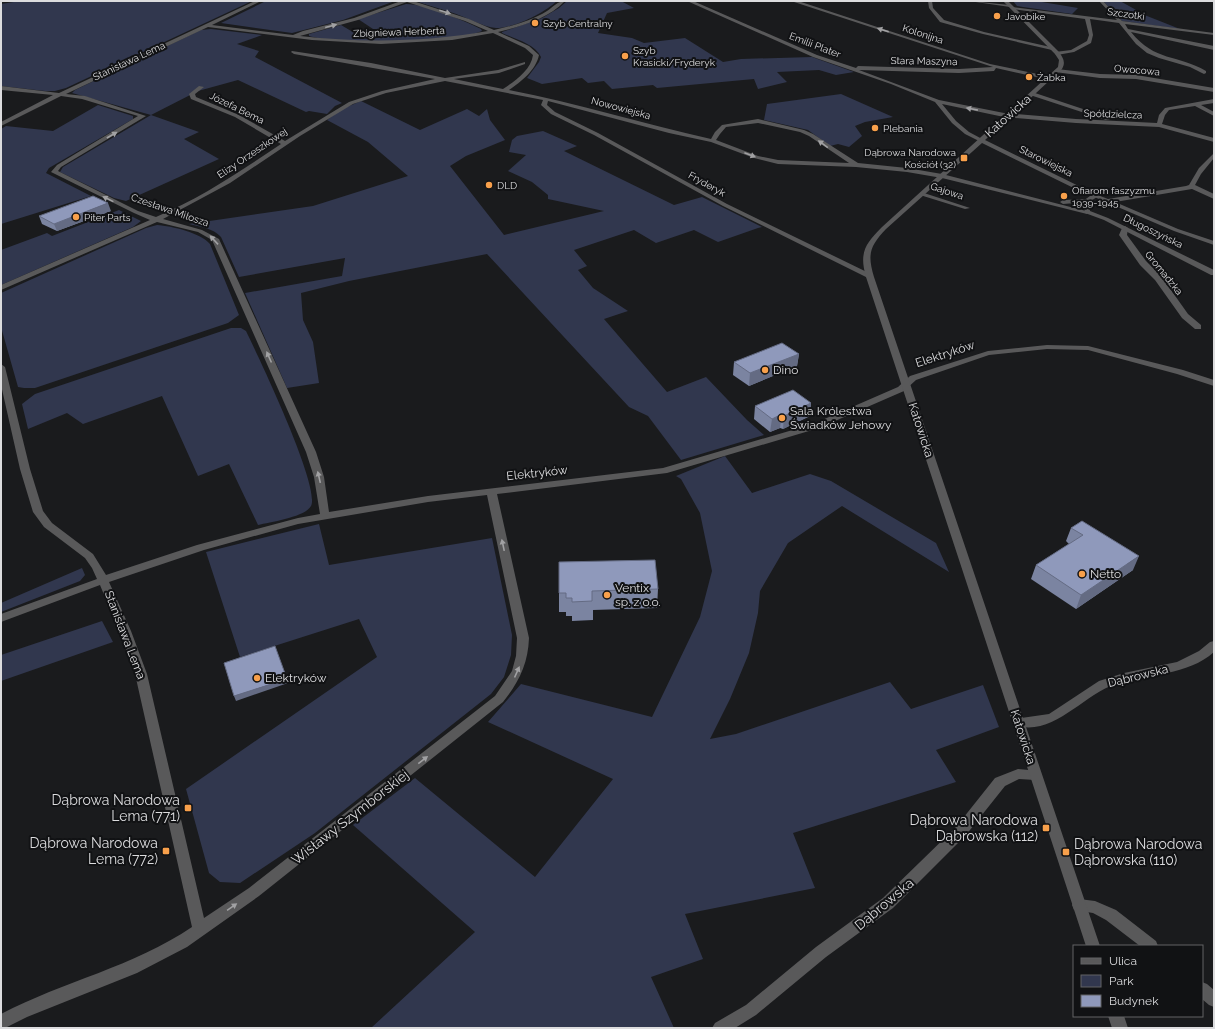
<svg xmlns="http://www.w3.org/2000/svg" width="1215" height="1029" font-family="Raleway,sans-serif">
<rect width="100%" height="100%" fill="#1a1b1d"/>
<path fill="#31374e" d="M20,1H252L66,88L55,91H45L1,86V4Z
M266,1H395L343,20L292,33L221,23Z
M415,1H557C544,13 515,28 496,28C483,27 464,16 450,12C439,8 426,5 415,1Z
M567,1H621L634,8L607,13L598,33L632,38L644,43L685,38L723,62L741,59L812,57L854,72L836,75L819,70L777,72L787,82L758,89L754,79L657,88L653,85L612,89L604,81L588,83L582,78L542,84L527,78L539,62L541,57C535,44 515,39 502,33V32L542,18L559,8Z
M1013,1H1036L1078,8L1072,14L1023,7L1017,6Z
M1103,1H1120L1147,16L1180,29L1122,21Z
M406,4C426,4 462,20 481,29L482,31C454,43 340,45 309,36V34L341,25L363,38L382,35L358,19Z
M211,29L262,35L237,44L259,51L255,57L342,103L335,106L327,114L309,111L306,112L238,80L198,91L151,115L72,93L75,90L201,30Z
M841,94L893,117L865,122L855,126L862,136L849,147L838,144L830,146L808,130L764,120L767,104Z
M361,101L420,130L467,109L479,116L487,109L490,120L505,140L466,156L450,166L504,235L604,211L548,199V195L532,182L508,171L526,155L509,152L512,140L517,136L543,131L577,146L564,151L674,205L702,197L762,227L758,228L718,242L694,230L656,243L634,230L574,250L587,266L578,270L593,288L628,311L604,319L667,392L706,377L747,420L764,435L681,460L648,416L629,407L487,254L349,281L301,293L303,320L313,342L319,383L287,388L245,293L342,276L345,258L239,277L221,237C213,228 200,227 189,224L313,206L408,176L368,142L327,120L340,110Z
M98,105L133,116V119L49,168L46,173L91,196L1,224V129L6,126L53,131Z
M151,115L199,132L184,139L219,159L126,201L114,198L60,172L63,167Z
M119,210L141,221L133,227L1,285V250L47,233L52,236Z
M157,225C172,226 201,233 210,244L239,315L228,323L35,388H24L18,387L1,327V293L146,228Z
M231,328H241L246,331C258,356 321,487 311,506C305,517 271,522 258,525L229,464L198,476L162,396L83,424L67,413L28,429L22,404L35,394Z
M725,456L752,493L810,474L831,481L936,543L949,572L842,506L788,543L760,591L758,613L749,653L730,699L710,739L736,734L890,682L911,709L983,685L999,727L936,750L956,782L793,833L815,888L685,914L703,959L651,977L674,1028H371L475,932L353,825L415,778L535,877L613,779L488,722L521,684L652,717L700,617L712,571L700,513L681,479L676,476Z
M319,524L329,565L492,538L512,635L511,655L504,677L491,694L315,833L240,883L220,882L209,873L186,789L377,657L359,619L240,657L206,552Z
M82,568L85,575L80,581L1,612V603Z
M102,621L113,642L1,681V655Z"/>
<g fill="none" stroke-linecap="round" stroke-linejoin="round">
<path fill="#59595a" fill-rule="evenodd" d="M255,1H261L212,25L293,35L303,31L354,18L401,1H413L469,19L494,30C512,26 531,21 547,11C553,7 558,1 565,1C548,19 522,26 498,32L529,46L539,55C536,70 521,82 509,90C577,103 643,124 711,139L715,132L722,125L758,119L804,130L813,134L858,163L907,168L942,174L1090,212L1087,214L942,178L907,172L856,167L778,164L754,158L711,142L669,133L548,101L547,105L555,112L598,133L727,204L873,275V279H870L723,206L594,135L551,114L541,105L543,100L445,81L386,93L353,104L300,136L230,183L163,219L202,230L219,239L316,452L324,477L329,512L428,496L663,468L813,424L898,387L910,376L988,351L1047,345L1088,346L1183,370L1214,380V386L1177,374L1088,350L1047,349L989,355L916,380L904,391L819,428L667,473L497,494L529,638C528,664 519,682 503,702L259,896L187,947L137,973L27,1017L5,1028H1V1014C64,981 133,967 192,927L135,674L119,631L100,585L1,622V614L97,579L92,568L85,558L44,527L33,512L20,469L1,385V364L5,367L30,469L43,511L52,523L93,554L106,575L197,545L298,518L320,514L314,477L306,452L212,240L198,232L157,222L1,290V285L150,220L134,213L51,172L57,165L138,116L82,99L61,96L1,126V122L53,95L1,90V86L59,93ZM407,2L465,21L488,31C426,42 363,43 300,36L358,20ZM208,27L312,40L381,44L452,40L493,33L525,48L533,55C531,70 515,81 503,89L454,79L499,73L525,64V62L498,70L445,78L371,63L292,51L291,52L294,54L435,79L382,91L349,102L285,141L239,115L196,97L195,94L204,87L199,86L189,94L191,99L235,117L281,144C241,171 201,198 156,217L138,211L58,171L61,167L146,116L85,96L66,94ZM758,123L800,132L809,136L849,163L778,160L758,156L716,140L720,134L726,127ZM487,495L517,638L516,656L512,671L495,696L249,888L204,918L147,674L131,631L109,582L204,550L298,524L428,502Z
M687,1H693L817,55L856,68L858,66L959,69L993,67L791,1H798L990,64L1052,77V79L1050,80L996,68L994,71L959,73L859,70L939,100L1004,113L1076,119L1157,123L1159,115L1165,108L1214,99V103L1201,105L1214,112V116L1195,106L1169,110L1165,115L1162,124L1214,138V142L1159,127L1076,123L1004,117L942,104L956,121L969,132L984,140L979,141L965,134L952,123L935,102L891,84L813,57Z
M928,1H932L933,8L944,20L984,32L1055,48L1052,50L983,34L940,22L929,8Z
M969,1L1010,5L1012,7L1117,20L1099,1H1103L1122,21L1214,33V35L1125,24L1128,29L1214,46V50L1131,32C1155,62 1177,54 1206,71V73L1204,74L1190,67L1159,58L1147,53L1136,44L1119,23L1090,19L1093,35L1091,43L1074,52L1057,55L1055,54V52L1071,50L1087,41L1089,35L1085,19L1012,9L1010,7Z
M1057,69L1100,74L1136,75L1214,88V92L1136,79L1100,78L1055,72L1054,71Z
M1032,92L1110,118L1111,119L1106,120L1030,95L1029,94Z
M1214,153V158L1201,174L1195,185L1214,194V199L1192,189L1115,202L1178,229L1214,241V245L1174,231L1092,196L1095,194L1108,199L1186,186L1189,185L1199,168Z
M920,193H924L970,208L965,209L920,195Z
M1086,199L1089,201L1088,202L1063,204L1060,202L1063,200Z
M1125,226L1128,228L1127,235L1146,261L1161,276L1188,314L1201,325V329H1195L1182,318L1155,280L1140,265L1119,235L1122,228Z
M1214,641V652C1187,676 1149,673 1116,684C1082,695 1053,738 1014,725L1012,722L1014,719L1049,714L1099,681L1124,673L1177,662L1199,651L1210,642Z
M1018,769L1040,771L1041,775L1040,779L1035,780L1019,779L1005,786L966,835L893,908L826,957L756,1015L735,1028H712L715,1023L746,1005L816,947L883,898L956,827L995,778Z
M1079,899L1095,901L1116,910L1156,941L1158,946H1140L1106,920L1093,913L1074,910L1072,905L1074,900Z
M1202,982L1207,984L1214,990V1007L1209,1005L1202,999Z"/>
<path fill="#59595a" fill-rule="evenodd" d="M1003,1H1008L1059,52C1063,58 1066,62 1062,69L985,140L1097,195V197L1089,202L1090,211L1108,218L1214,270V275H1211L1104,220L1085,213L1083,201L1090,196L982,143L886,229C870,246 867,254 874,277L1100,946H1086L866,277C859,253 865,244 882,227L1058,67L1059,60L1055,54Z
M1108,1016H1124L1128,1028H1112Z"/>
</g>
<path fill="#7b84a1" d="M111,211L57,231L42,224L39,216Z
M799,354L797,366L749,386L733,375L734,362Z
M811,403L810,416L783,429L780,428L770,432L754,419L755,406Z
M1082,521L1133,570L1076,609L1031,579L1036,565L1069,544L1066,541L1071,528Z
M559,562L658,589L657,608L593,610V620L572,621V616H566V612H559Z"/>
<path fill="#646b83" d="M108,203L111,211L57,231L54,224Z
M799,354L797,366L749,386L750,373Z
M811,403L810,416L783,429L784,416Z
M782,414L780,428L770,432L772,419Z
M1139,556L1133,570L1076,609L1081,595Z
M287,679L288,683L236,701L234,696Z"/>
<path fill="#8f99bb" stroke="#646b83" d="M93,196L108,203L54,224L39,216Z
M782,343L799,354L750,373L734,362Z
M793,390L811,403L784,416L782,414L772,419L755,406Z
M1082,521L1139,556L1081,595L1036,565L1083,535L1071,528Z
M655,560L658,589L592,591V601L572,602V598H566V593H559V562Z
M275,646L287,679L234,696L224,663Z"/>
<defs><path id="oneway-solid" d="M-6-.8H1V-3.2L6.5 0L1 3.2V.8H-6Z"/></defs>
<g fill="#a1a1a3">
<use href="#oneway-solid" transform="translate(445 12) rotate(18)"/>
<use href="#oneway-solid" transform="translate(331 26) rotate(-15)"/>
<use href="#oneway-solid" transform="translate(883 30) rotate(-162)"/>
<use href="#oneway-solid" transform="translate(972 109) rotate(-169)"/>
<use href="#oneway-solid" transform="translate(112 135) rotate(-30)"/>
<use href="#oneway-solid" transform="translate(823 144) rotate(-144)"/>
<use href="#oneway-solid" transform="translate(750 155) rotate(21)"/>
<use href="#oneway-solid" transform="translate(108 199) rotate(-154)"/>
<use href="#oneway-solid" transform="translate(214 240) rotate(-133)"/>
<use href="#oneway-solid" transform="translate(269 357) rotate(-114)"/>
<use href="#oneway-solid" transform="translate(319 477) rotate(-103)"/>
<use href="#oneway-solid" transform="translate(503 545) rotate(-102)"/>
<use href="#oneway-solid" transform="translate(517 672) rotate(-66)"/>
<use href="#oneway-solid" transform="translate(423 760) rotate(-38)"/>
<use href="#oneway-solid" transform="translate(232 907) rotate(-35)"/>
</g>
<g fill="#f8a04b" stroke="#111214" stroke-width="1.5">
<circle cx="997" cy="16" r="4"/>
<circle cx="535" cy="23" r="4"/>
<circle cx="625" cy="56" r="4"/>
<circle cx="1029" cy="77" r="4"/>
<circle cx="875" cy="128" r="4"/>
<rect x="960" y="154" width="8" height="8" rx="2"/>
<circle cx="489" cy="185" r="4"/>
<circle cx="1064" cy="196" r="4"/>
<circle cx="76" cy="217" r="4"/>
<circle cx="765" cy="370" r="4"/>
<circle cx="782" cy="418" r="4"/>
<circle cx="1082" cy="574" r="4"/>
<circle cx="607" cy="595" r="4"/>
<circle cx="257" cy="678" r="4"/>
<rect x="184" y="804" width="8" height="8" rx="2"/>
<rect x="1042" y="824" width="8" height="8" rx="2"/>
<rect x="162" y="847" width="8" height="8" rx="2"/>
<rect x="1062" y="848" width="8" height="8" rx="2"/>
</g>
<g text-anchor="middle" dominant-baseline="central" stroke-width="4" stroke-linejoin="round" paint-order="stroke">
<g font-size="10" fill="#dcdcde" stroke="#111214">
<text transform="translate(1126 14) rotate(8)">Szczotki</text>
<text transform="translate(399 32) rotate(-2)">Zbigniewa Herberta</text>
<text transform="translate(923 34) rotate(18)">Kolonijna</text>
<text transform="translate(815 45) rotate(21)">Emilii Plater</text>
<text transform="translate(129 61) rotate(-25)">Stanisława Lema</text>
<text transform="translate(924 61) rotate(1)">Stara Maszyna</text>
<text transform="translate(1137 70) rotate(5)">Owocowa</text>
<text transform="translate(237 108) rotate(26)">Józefa Bema</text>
<text transform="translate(621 108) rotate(15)">Nowowiejska</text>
<text transform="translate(1113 114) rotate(2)">Spółdzielcza</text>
<text transform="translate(252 153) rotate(-34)">Elizy Orzeszkowej</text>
<text transform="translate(1046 161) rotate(26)">Starowiejska</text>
<text transform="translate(707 184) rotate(29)">Fryderyk</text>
<text transform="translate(947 191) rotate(18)">Gajowa</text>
<text transform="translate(170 210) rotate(19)">Czesława Miłosza</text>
<text transform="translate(1153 231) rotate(26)">Długoszyńska</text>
<text transform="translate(1164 273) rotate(51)">Gromadzka</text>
</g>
<g font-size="10" fill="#dcdcde" stroke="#111214" text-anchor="start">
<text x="1005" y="16">Javobike</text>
<text x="543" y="23">Szyb Centralny</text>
<text x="633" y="50">Szyb<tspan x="633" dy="12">Krasicki/Fryderyk</tspan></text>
<text x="1037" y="77">Żabka</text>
<text x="883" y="128">Plebania</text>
<text x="956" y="152" text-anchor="end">Dąbrowa Narodowa<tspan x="956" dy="12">Kościół (32)</tspan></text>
<text x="497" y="185">DLD</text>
<text x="1072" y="190">Ofiarom faszyzmu<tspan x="1072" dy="12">1939-1945</tspan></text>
<text x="84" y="217">Piter Parts</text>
</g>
<g font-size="12" fill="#dcdcde" stroke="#111214">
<text transform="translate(1008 116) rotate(-42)">Katowicka</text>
<text transform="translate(945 354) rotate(-18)">Elektryków</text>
<text transform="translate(921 430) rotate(72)">Katowicka</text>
<text transform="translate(537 473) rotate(-6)">Elektryków</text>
<text transform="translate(125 635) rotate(69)">Stanisława Lema</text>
<text transform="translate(1138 676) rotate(-14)">Dąbrowska</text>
<text transform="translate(1023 737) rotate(72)">Katowicka</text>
</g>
<g font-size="12" fill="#dcdcde" stroke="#111214" text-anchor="start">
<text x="773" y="370">Dino</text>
<text x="790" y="411">Sala Królestwa<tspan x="790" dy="14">Świadków Jehowy</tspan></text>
<text x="1090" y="574">Netto</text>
<text x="615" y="588">Ventix<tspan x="615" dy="14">sp. z o.o.</tspan></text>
<text x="265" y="678">Elektryków</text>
</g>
<g font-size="14" fill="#dcdcde" stroke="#111214" text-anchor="end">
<text x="180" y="800">Dąbrowa Narodowa<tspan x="180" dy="16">Lema (771)</tspan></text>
<text x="1038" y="820">Dąbrowa Narodowa<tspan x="1038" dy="16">Dąbrowska (112)</tspan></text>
<text x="158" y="843">Dąbrowa Narodowa<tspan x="158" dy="16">Lema (772)</tspan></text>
<text x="1074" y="844" text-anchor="start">Dąbrowa Narodowa<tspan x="1074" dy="16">Dąbrowska (110)</tspan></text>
</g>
<g font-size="14" fill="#dcdcde" stroke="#111214">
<text transform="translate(350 817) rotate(-38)">Wisławy Szymborskiej</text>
<text transform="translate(884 904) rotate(-40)">Dąbrowska</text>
</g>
</g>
<rect width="1215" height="1029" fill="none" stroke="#dcdcde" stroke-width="4"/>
<rect x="1073" y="945" width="130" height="72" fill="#111214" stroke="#626365"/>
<rect x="1081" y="958" width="20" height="6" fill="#59595a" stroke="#626365"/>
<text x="1109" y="965" font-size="12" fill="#dcdcde">Ulica</text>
<rect x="1081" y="975" width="20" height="12" fill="#31374e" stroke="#626365"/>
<text x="1109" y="985" font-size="12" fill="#dcdcde">Park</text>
<rect x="1081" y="995" width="20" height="12" fill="#8f99bb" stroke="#626365"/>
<text x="1109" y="1005" font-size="12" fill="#dcdcde">Budynek</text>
</svg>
